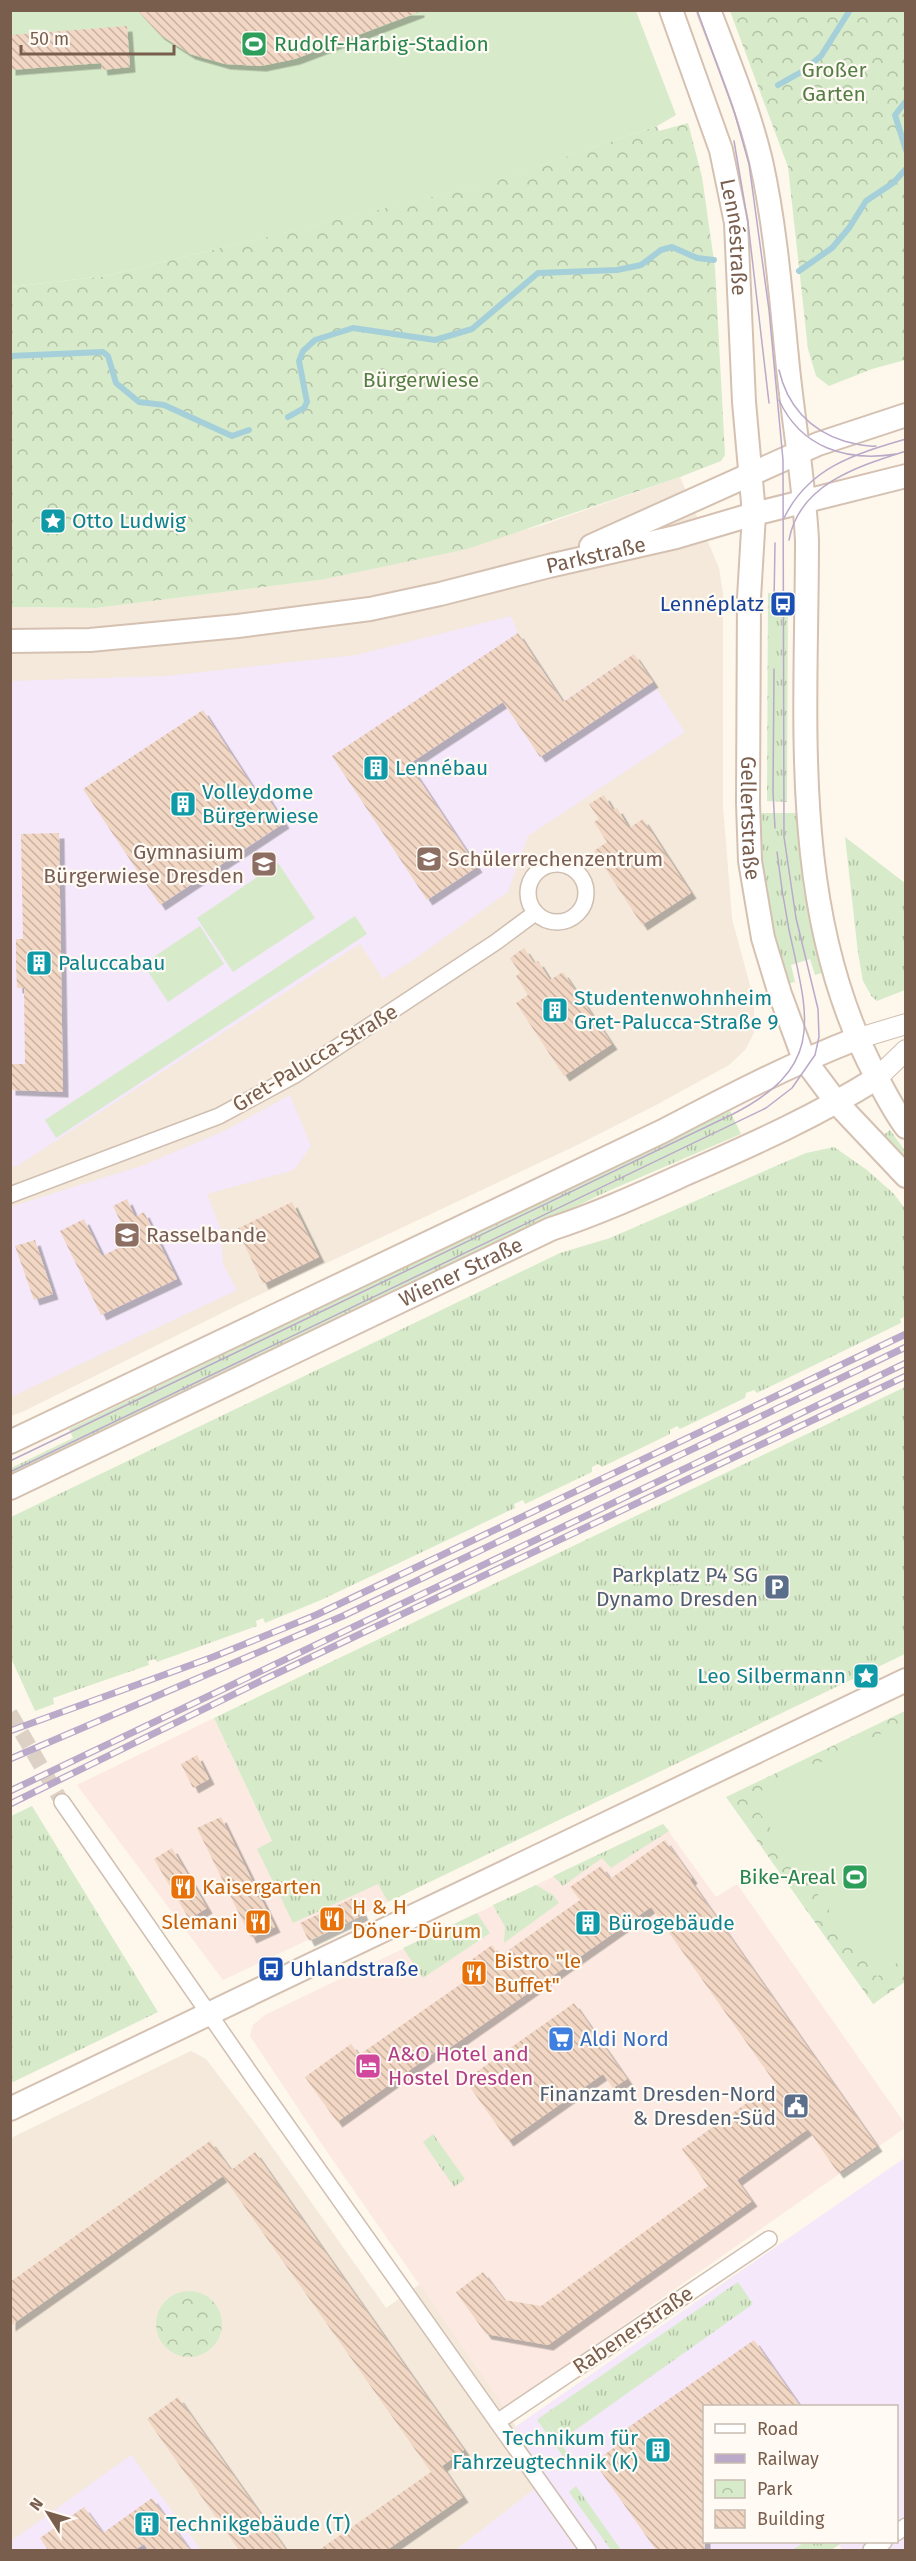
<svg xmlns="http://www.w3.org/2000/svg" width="916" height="2561" font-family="'Fira Sans',sans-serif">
<defs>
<pattern id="grass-tufts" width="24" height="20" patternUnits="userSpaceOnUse" patternTransform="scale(1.5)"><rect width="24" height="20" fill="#d7ebca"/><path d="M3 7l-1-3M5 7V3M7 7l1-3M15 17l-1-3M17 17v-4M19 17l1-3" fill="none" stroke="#b3c2a6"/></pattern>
<pattern id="park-crowns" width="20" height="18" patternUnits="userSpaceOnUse" patternTransform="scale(1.5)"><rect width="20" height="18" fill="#d7ebca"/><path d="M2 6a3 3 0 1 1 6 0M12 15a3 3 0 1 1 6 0" fill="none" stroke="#b3c2a6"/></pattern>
<pattern id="building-back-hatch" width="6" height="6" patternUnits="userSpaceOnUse" patternTransform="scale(1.5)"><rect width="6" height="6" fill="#f2d7c4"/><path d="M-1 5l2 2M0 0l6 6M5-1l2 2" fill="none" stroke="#c9b2a1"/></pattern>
<filter id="shadow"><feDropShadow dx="5.5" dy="5.5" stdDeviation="0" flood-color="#0004"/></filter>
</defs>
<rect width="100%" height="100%" fill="#fdf7ec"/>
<path fill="#f4e9db" d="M680,477L719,568L723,594V806L732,919L754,1000V1033L745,1050L729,1065L656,1105L575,1146L244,1302L24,1411L11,1416V607L96,608L320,580L540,526Z
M191,2051L206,2059L258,2127L386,2308L420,2284L505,2408L546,2480L456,2550H201L131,2456L11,2542V2138Z"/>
<path fill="#fce9e1" d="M214,1718L272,1842L257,1850L379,1883L388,1902L223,1980L77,1785Z
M663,1824L716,1897L737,1884L905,2124V2128L505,2408L321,2143L250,2036L253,2025L265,2015Z"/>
<path fill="#f4e8fa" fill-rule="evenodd" d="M511,616L518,633L563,701L634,654L685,732L528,836L508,892L416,958L383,979L360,944L17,1166L11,1167L10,681L166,676L356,655Z
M290,1095L311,1146L294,1170L207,1194L221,1230L223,1264L237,1290L11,1397L10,1207L144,1165L224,1131Z
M903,2159L906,2163L905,2550H843L839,2545L831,2550H456L546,2480L515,2427ZM704,2406H896V2542H704Z
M131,2455L201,2550H11L10,2542Z"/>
<path fill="url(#grass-tufts)" d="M768,593H788L787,802L767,801Z
M757,813H797L803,887L822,973L815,975L810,959L791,965L795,982L786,984C772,927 762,872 757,813Z
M845,837L905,883V990L877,1001L872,997L863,981L858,953Z
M730,1111L741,1134L606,1192L11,1478V1468L73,1438L69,1429Z
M890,1130L905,1151V1161L882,1136Z
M834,1147L867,1170L894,1194L905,1209L906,1316L900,1319L901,1323L757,1393L754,1390L746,1393L745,1398L680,1429L677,1426L670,1430V1434L602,1467L598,1464L592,1467V1472L525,1504L523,1500L514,1504L515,1508L321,1600L265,1623L263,1618L256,1621L257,1626L157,1662L155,1659L148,1661L149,1665L53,1698L54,1704L35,1711L11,1658V1517L560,1253L610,1238L806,1153Z
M905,1387V1654L388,1902L378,1884L293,1923L257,1849L272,1841L214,1718Z
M32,1806L158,2012L11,2083V1816Z
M663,1824L669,1831L611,1868L602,1858L563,1886L553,1876Z
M536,1885L553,1895L559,1903L504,1943L505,1927L493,1905Z
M477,1913L490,1933L423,1978L403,1948Z
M433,2134L465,2179L454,2187L423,2142Z
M738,2282L753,2304L560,2441L542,2416Z
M576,2486L621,2550H611L569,2492Z
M805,2542H843L831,2550H792Z"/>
<path fill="url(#park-crowns)" d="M730,11H905V360L872,369L829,386L816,376L808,349L788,167Z
M688,123L702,177L715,268L725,455L721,461L680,477L467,549L320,580L96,608L11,607V287L105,276L484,184L657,126L659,131Z
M905,1711V1982L873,2004L726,1797Z
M156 2324a33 33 0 1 1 66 0a33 33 0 1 1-66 0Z"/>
<path fill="#d7ebca" d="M10,11H636L676,115L657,126L485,184L105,276L11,287Z
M278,863L315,918L233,972L197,918Z
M355,916L367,934L56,1138L45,1120Z
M200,926L224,964L168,1002L143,964Z
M905,1722V1957L877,1977L748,1797Z
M542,2416L572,2460L568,2463L537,2420Z"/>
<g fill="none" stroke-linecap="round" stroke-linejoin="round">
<path stroke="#a6d0d9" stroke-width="6" d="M778,85L803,71L821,56L850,10
M906,101L895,115L906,150
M799,271L832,248L849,228L866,201L893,183L906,169
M10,356L103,352L108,356L116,383L139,402L164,405L232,436L249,430
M288,417L304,408L307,402L299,361L303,351L315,340L353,328L435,340L472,329L538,273L617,270L641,265L661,250L672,247L697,258L714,260"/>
</g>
<path fill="url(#building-back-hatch)" filter="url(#shadow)" d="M137,10H419V12L295,59L261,66L225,64L190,54L159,34Z
M127,26L130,67L102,70L101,63L10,70V35Z
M518,633L563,702L634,654L653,682L540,757L503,702L409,764L477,867L427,900L332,756Z
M203,710L256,792L262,788L284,823L160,905L83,789Z
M604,795L613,810L617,808L629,828L643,819L691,893L642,925L594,851L607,842L594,822L599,819L589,804Z
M59,833L63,1092L10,1090V1064H25L24,988H17L16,964V939H23L21,834Z
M524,948L534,963L538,961L550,980L563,972L612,1044L564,1076L516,1003L528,995L516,976L520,973L510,958Z
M127,1199L135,1217L144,1212L177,1279L101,1315L60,1231L84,1219L102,1256L130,1242L113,1206Z
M292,1202L319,1257L263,1284L237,1229Z
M35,1240L53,1294L34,1300L15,1246Z
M197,1755L209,1779L193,1788L181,1764Z
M221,1817L275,1927L251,1938L197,1828Z
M665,1840L692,1878L690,1880L877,2146L838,2173L808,2129L737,2180L752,2201L548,2345L486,2334L456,2292L483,2272L504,2300L541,2306L708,2186L682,2149L775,2083L651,1907L448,2049L445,2045L337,2122L305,2077L351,2044L359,2055L468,1979L460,1968L492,1945L499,1957L580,1900L570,1887L601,1866L610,1879Z
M172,1848L207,1908L189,1919L154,1859Z
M355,1897L363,1915L309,1941L300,1923Z
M574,2003L627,2079L613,2088L603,2074L508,2141L465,2080Z
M210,2141L231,2170L255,2152L464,2450L442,2466L463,2497L387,2550H319L431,2472L223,2176L10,2326V2282Z
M754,2340L800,2406H705V2550H656L594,2462L615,2447L610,2440Z
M178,2397L286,2550H239L208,2506L147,2419Z
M152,2498L190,2550H148L144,2544L135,2550H48L40,2538L84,2507L103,2533Z"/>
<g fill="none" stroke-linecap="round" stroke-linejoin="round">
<path stroke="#dcd1c4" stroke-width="15" stroke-dasharray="15 8" stroke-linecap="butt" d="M10,1713L62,1802"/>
<defs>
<path id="minor" d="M528 893a29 29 0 1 1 58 0a29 29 0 1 1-58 0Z
M10,1195L219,1116L295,1075L496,942L535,913
M62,1802L257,2083L588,2550
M497,2422L769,2239
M896,2533L906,2526
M871,2550L884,2542"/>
<path id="tertiary" d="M856,1039L906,1024
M877,1078L906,1050"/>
<g id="secondary">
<path id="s1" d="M671,10L721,150L736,223L744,402L754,514L749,598L748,803L750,861L763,938L780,994L804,1059L837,1103L906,1176"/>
<path d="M709,10C728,60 749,110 761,161C776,228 781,299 788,368C794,425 804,482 807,540C807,720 788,912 876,1076C885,1093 894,1111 906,1127"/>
<path d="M591,546L818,444L906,415"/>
<path id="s2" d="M10,641L90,640L238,626L370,609L440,594L549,566L676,537L754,514L906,476"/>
<path d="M10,1442L663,1131C726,1098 789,1065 856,1039"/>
<path id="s3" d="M10,1488L551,1229C600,1213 645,1192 692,1171C756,1143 818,1115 877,1078"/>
<path d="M10,2109L906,1680"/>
</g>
</defs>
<use href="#minor" stroke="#d0bfb1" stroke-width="18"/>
<use href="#tertiary" stroke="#d0bfb1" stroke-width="22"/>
<use href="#secondary" stroke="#d5c1b1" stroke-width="26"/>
<use href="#minor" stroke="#fff" stroke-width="15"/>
<use href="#tertiary" stroke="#fff" stroke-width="20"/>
<use href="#secondary" stroke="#fff" stroke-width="22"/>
<path stroke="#baa9c8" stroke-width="1.5" d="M734,141L748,223L769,403
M779,370C787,405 809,430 844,441C855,444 865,447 876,446
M779,400C801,448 847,462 896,454
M784,518C809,467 855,454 906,439
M789,540C799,484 859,466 906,451
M774,603L775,543
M774,669L773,792L775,828
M10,1461L733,1114C827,1066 808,1017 789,930C784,904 780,878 777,852
M10,1472L766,1108L792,1088L815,1055L819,1037L818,1009L796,918L784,837L783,460L769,310L749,164L734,111L697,10"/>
<defs>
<path id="rail" d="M10,1731L213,1657L316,1615L906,1334
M10,1759L343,1616L906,1347
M10,1791L906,1363
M10,1804L265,1679L906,1376"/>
</defs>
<use href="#rail" stroke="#baa9c8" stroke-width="7"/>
<use href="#rail" stroke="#fffaf3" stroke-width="4.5" stroke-dasharray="14" stroke-linecap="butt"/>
</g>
<defs>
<symbol id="stadium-square" viewBox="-11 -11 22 22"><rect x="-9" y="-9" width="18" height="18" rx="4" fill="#2e9e5b" stroke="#fffaf3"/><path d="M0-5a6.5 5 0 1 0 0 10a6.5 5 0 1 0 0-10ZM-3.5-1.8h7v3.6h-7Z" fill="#fff"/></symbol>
<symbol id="sight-square" viewBox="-11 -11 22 22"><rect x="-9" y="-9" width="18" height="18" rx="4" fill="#0f9aa8" stroke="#fffaf3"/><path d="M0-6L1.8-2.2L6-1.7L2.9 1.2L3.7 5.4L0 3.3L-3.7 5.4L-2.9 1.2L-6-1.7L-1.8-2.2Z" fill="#fff"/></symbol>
<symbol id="bus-square" viewBox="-11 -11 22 22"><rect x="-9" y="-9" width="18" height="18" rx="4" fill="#1a4fb4" stroke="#fffaf3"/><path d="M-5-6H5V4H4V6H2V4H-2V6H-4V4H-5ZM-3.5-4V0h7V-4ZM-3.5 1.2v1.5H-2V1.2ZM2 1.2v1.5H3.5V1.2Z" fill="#fff"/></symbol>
<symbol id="building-square" viewBox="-11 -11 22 22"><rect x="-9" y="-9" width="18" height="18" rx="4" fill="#0f9aa8" stroke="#fffaf3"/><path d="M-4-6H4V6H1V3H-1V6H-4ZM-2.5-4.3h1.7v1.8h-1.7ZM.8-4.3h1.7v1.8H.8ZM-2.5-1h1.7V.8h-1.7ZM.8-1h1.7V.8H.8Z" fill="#fff"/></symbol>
<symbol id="school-square" viewBox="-11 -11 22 22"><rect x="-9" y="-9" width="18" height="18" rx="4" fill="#8d6e63" stroke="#fffaf3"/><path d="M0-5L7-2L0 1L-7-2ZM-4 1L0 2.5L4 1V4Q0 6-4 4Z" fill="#fff"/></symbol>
<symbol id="parking-square" viewBox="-11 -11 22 22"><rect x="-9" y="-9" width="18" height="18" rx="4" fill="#5c6f8a" stroke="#fffaf3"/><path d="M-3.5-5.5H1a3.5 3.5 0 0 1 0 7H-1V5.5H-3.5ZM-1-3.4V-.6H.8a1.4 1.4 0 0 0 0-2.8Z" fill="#fff"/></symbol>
<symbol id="restaurant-square" viewBox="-11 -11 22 22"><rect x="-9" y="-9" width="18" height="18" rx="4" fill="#e8710a" stroke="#fffaf3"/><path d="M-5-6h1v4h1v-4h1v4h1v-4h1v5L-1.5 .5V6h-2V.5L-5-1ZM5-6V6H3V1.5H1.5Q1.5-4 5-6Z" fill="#fff"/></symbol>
<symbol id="supermarket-square" viewBox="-11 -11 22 22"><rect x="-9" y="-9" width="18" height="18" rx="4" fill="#3f7fe0" stroke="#fffaf3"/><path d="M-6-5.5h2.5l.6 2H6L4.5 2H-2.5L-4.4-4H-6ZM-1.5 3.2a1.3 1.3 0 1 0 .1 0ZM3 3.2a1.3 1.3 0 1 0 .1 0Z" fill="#fff"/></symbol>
<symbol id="hotel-square" viewBox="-11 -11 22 22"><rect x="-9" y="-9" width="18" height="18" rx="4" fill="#d1479c" stroke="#fffaf3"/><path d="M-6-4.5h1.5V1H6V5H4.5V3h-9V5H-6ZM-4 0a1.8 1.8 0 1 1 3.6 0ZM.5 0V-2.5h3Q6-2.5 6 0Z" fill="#fff"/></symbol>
<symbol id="civic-square" viewBox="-11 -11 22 22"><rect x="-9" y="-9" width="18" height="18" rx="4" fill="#5c6f8a" stroke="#fffaf3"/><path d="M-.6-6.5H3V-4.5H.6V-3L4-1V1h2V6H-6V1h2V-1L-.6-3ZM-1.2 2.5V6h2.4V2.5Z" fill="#fff"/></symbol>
</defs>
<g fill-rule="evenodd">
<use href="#stadium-square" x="239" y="29" width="30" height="30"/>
<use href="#sight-square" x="38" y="506" width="30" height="30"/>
<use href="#bus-square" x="768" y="589" width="30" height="30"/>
<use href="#building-square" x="361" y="753" width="30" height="30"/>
<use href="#building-square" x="168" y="789" width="30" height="30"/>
<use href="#school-square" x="414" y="844" width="30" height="30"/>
<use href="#school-square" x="249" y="849" width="30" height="30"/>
<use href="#building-square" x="24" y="948" width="30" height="30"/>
<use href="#building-square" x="540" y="995" width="30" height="30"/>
<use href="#school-square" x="112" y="1220" width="30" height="30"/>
<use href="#parking-square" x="762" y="1572" width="30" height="30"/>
<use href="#sight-square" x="851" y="1661" width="30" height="30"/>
<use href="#stadium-square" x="840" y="1862" width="30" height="30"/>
<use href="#restaurant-square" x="168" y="1872" width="30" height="30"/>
<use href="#restaurant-square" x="317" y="1904" width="30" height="30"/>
<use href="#restaurant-square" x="243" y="1907" width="30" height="30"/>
<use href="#building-square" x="573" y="1908" width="30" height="30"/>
<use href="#bus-square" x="256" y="1954" width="30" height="30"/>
<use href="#restaurant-square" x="459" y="1958" width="30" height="30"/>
<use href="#supermarket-square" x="546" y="2024" width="30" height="30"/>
<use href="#hotel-square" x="353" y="2051" width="30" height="30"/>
<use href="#civic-square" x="781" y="2091" width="30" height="30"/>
<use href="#building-square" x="643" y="2435" width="30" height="30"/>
<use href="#building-square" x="132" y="2509" width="30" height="30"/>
</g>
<g text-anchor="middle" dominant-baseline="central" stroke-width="4.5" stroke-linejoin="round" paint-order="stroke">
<g font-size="21" fill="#27864d" stroke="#fffaf3" text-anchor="start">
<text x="274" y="44">Rudolf-Harbig-Stadion</text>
<text x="836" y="1877" text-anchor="end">Bike-Areal</text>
</g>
<g font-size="21" fill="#557e46" stroke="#fffaf3">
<text x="834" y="70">Großer<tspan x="834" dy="24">Garten</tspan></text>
<text x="421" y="380">Bürgerwiese</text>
</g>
<g font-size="21" fill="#795e4e" stroke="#fffaf3">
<text stroke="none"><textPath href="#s1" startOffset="237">Lennéstraße</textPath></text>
<text stroke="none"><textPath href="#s2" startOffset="594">Parkstraße</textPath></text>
<text stroke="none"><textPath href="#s1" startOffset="819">Gellertstraße</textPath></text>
<text transform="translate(315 1058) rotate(-31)">Gret-Palucca-Straße</text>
<text stroke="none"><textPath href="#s3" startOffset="500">Wiener Straße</textPath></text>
<text transform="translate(633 2330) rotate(-34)">Rabenerstraße</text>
</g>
<g font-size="21" fill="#0d838f" stroke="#fffaf3" text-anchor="start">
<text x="72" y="521">Otto Ludwig</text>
<text x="395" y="768">Lennébau</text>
<text x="202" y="792">Volleydome<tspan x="202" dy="24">Bürgerwiese</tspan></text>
<text x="58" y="963">Paluccabau</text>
<text x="574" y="998">Studentenwohnheim<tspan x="574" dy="24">Gret-Palucca-Straße 9</tspan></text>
<text x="846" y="1676" text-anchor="end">Leo Silbermann</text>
<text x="608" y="1923">Bürogebäude</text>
<text x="638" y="2438" text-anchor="end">Technikum für<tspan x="638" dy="24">Fahrzeugtechnik (K)</tspan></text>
<text x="166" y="2524">Technikgebäude (T)</text>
</g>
<g font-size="21" fill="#164399" stroke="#fffaf3" text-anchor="end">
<text x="764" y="604">Lennéplatz</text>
<text x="290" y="1969" text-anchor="start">Uhlandstraße</text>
</g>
<g font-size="21" fill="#785e54" stroke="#fffaf3" text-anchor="start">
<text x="244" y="852" text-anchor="end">Gymnasium<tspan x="244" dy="24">Bürgerwiese Dresden</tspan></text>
<text x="448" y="859">Schülerrechenzentrum</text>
<text x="146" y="1235">Rasselbande</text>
</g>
<g font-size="21" fill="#4e5e75" stroke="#fffaf3" text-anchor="end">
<text x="758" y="1575">Parkplatz P4 SG<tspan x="758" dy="24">Dynamo Dresden</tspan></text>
<text x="776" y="2094">Finanzamt Dresden-Nord<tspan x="776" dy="24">&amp; Dresden-Süd</tspan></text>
</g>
<g font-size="21" fill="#c56008" stroke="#fffaf3" text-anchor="start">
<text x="202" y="1887">Kaisergarten</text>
<text x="352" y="1907">H &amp; H<tspan x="352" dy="24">Döner-Dürum</tspan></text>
<text x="238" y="1922" text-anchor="end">Slemani</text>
<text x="494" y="1961">Bistro "le<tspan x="494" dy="24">Buffet"</tspan></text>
</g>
<g font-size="21" fill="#366cbe" stroke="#fffaf3" text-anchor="start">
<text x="580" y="2039">Aldi Nord</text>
</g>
<g font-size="21" fill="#b23c85" stroke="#fffaf3" text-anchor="start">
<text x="388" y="2054">A&amp;O Hotel and<tspan x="388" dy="24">Hostel Dresden</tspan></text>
</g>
</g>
<rect width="916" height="2561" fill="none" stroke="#795e4e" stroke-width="24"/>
<rect x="703" y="2405" width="195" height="138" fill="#fffaf3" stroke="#c9bcb1" stroke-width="1.5"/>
<rect x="715" y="2424" width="30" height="9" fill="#ffffff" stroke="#c9bcb1" stroke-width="1.5"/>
<text x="757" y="2435" font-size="18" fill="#795e4e">Road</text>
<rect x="715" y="2454" width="30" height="9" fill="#baa9c8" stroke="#c9bcb1" stroke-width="1.5"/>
<text x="757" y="2465" font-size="18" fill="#795e4e">Railway</text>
<rect x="715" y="2480" width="30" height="18" fill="url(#park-crowns)" stroke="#c9bcb1" stroke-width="1.5"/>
<text x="757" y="2495" font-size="18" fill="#795e4e">Park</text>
<rect x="715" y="2510" width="30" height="18" fill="url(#building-back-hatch)" stroke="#c9bcb1" stroke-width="1.5"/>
<text x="757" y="2525" font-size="18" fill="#795e4e">Building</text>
<g transform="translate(48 2513) rotate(307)" stroke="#fffaf3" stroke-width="4.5" paint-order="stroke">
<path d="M0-4.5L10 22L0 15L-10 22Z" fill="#795e4e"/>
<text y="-9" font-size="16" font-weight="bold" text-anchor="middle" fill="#795e4e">N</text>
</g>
<path d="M21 45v9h153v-9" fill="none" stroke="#795e4e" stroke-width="3"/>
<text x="30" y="45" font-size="18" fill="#795e4e" stroke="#fffaf3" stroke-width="4.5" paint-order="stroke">50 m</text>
</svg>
